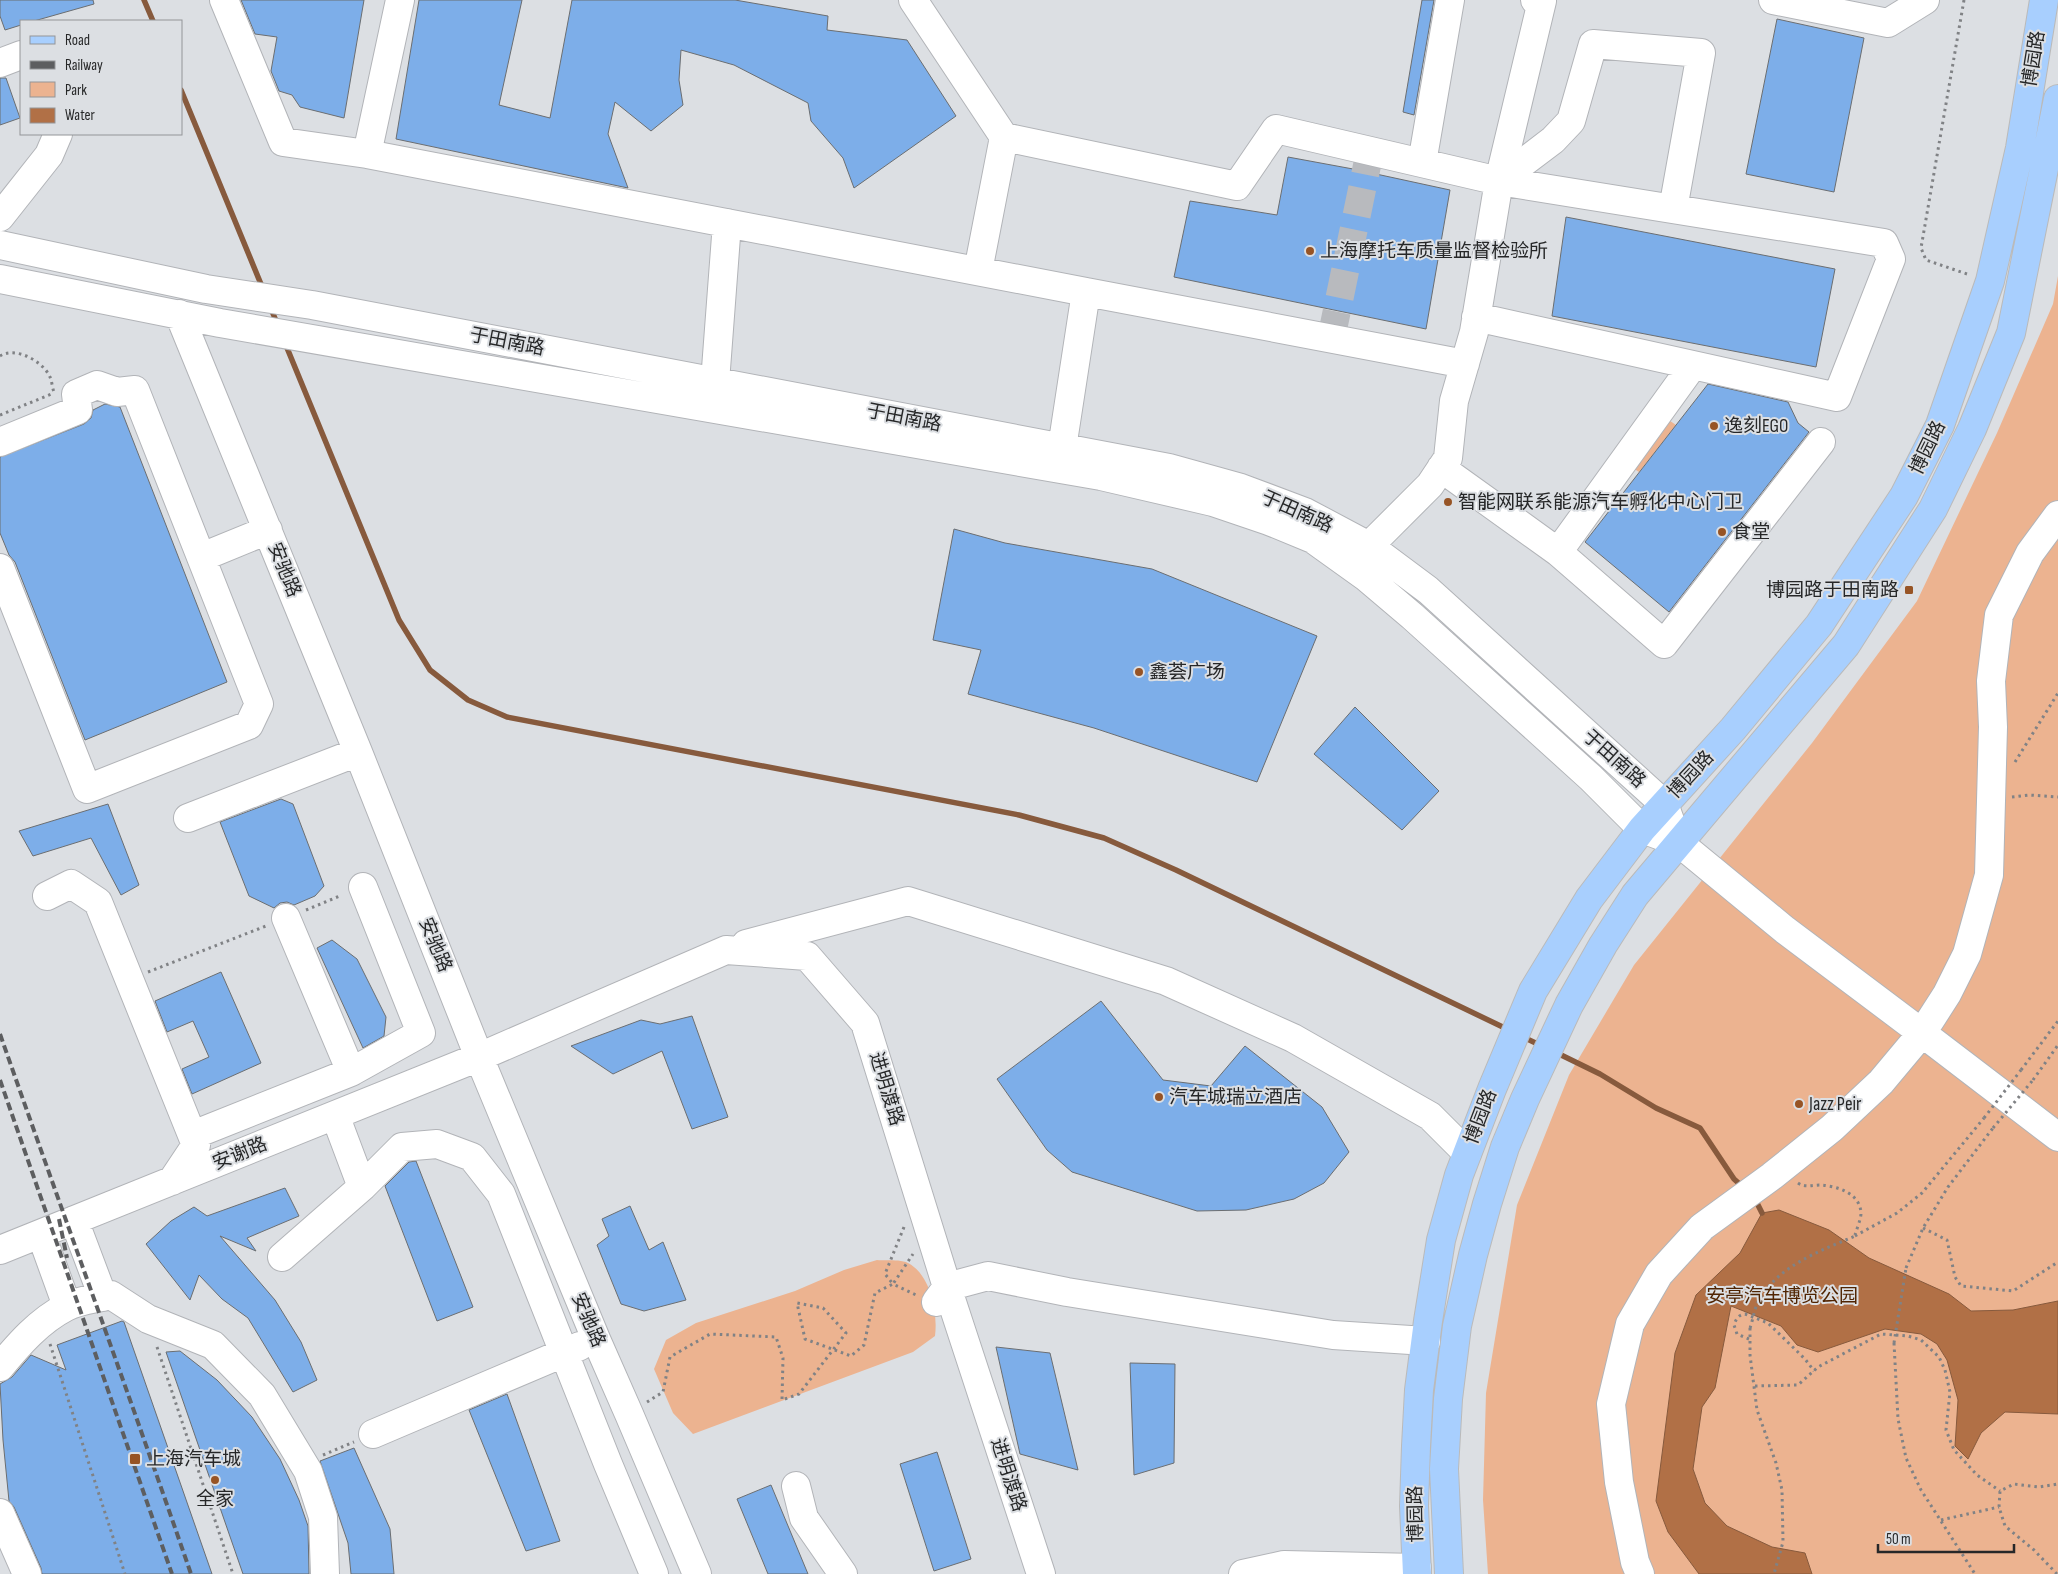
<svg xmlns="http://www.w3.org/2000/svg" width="2058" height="1574" font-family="'Sofia Sans Condensed','Noto Sans SC',sans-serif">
<rect width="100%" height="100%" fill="#dcdfe3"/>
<path fill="#ecb390" d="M2058,276V1574H1488L1483,1500L1486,1393L1517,1205L1569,1075L1634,965L1812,743L1917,601L1997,433L2053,304Z
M1663,416L1676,425L1639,472L1627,464Z
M877,1260C885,1261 900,1259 908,1263C931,1275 938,1313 935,1336L913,1352L693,1434L673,1413L654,1369L666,1340L696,1323L795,1291L844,1270Z"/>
<path fill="#b17046" stroke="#875a3d" d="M1779,1210L1829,1230L1869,1258L1949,1294L1971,1311L2013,1310L2058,1301V1414L2005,1412L1981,1433L1968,1459L1955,1446L1958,1400L1947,1360L1937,1344L1921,1334L1885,1329L1818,1352L1797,1345L1781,1326L1731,1306L1715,1388L1702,1407L1693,1469L1705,1503L1727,1526L1772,1547L1805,1553L1812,1574H1699L1668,1532L1656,1501L1675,1353L1696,1295L1740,1253L1762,1213Z"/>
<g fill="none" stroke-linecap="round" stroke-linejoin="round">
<path stroke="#875a3d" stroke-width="5.5" d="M144,0L153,21
M181,90L263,289
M270,306L278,326
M285,343L399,620L430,670L468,700L507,717L1019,815L1104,838L1176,870L1509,1030
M1521,1036L1542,1046
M1555,1052L1600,1074L1656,1108L1700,1128L1734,1179L1744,1188
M1754,1197L1762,1213"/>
</g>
<path fill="#7daee9" stroke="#6b6e71" d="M0,0H93L94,4L34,21H21V25L5,30L0,16Z
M241,0H364L344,118L300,107L292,95L279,91L271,71L277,37L255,34Z
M419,0H522L499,105L550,118L572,0H735L828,16L827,30L907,40L956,116L854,188L843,158L811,121L808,103L734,65L681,50L679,80L683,105L651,131L615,102L608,134L628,188L396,139Z
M1422,0H1434L1414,115L1403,112Z
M1777,19L1864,38L1834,192L1746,174Z
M0,78H6L20,118L0,125Z
M1288,157L1353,169L1450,190L1426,329L1174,277L1190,201L1277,215Z
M1566,217L1835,269L1816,367L1552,316Z
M1708,384L1788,402L1798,423L1809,432L1669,612L1585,542Z
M105,404L120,407L227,682L85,740L15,562L9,555L0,533V457L84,424L91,418L93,410Z
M954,529L1005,543L1152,569L1317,636L1257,782L1094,728L968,694L981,650L933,640Z
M1355,707L1439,791L1402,830L1314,754Z
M281,799L293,804L324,886L315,896L294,905L287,902L280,903L274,908L249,896L220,822Z
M108,804L139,885L121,895L91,838L33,856L19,831Z
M332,940L357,959L386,1017L384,1036L363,1048L317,948Z
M221,972L261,1063L192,1094L182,1069L209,1057L193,1021L167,1032L155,1001Z
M1101,1001L1163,1080L1211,1086L1245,1046L1322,1107L1349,1152L1324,1183L1294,1199L1246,1210L1197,1211L1072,1172L1047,1150L997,1079Z
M692,1016L728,1117L692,1129L662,1051L613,1074L571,1046L641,1020L660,1024Z
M416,1161L473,1307L437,1321L385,1186L409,1162Z
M285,1188L299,1216L247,1238L256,1251L220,1236L275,1300L301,1342L317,1380L293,1392L248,1318L222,1299L199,1275L190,1300L146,1244L171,1221L194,1207L207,1216Z
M630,1206L649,1250L663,1242L686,1300L644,1311L621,1304L597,1245L609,1236L602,1219Z
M122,1321L124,1322L212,1574H42L41,1568L14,1507L9,1501L3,1440L0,1384L12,1377L31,1355L66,1370L57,1345Z
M996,1347L1050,1353L1078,1470L1020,1454Z
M180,1351L217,1380L252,1417L280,1459L299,1500L308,1526L309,1574H243L166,1352Z
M1130,1363L1175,1364L1174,1463L1134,1475Z
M507,1394L560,1541L526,1551L469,1410Z
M354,1448L390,1529L394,1574H351L348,1543L320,1461Z
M937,1452L971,1559L934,1571L900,1464Z
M771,1485L808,1574H768L737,1499Z"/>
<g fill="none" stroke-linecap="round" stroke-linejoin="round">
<path stroke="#b8babe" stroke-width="28" stroke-dasharray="28 14" stroke-linecap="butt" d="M1331,339L1370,151"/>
<defs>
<path id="minor" d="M224,0L283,142L367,154
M400,0L367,154L1086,292L1062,448
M913,0L1004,137L978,271
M1773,0L1888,23L1925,0
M0,63L21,55
M1004,137L1237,186L1276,129L1499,181L1474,332L1454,401L1448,458L1430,485L1369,546
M1422,163L1450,0
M1499,181L1553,140L1571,121L1593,44L1701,53L1673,209
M1499,181L1542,1L1535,0
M0,217L49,155L58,134
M0,245L206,289L312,305L1169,468L1241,488L1305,512L1369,546L1428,590L1664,804L1672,826
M0,279L220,323L1101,476L1213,502L1269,521L1313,539L1366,577L1412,616L1591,778L1642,829L1678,842L1785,930L1922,1033L1947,994L1967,954L1989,875L1993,727L1991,681L1999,615L2030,553L2058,515
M1086,292L1465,364
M179,314L358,752L479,1057L596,1339L629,1414L697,1574
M1476,317L1837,397L1891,259L1884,243L1499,181
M715,382L727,223
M0,442L78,410L76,394L97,385L117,392L135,390L259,704L249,725L87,789L0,568
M1441,468L1558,552L1693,365
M1558,552L1664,644L1821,442
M202,557L268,530
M188,818L358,752
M47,896L71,884L98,902L196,1145L172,1181
M746,944L908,901L1166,981L1293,1038L1430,1116L1467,1153
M351,1072L421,1033L363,887
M335,1115L362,1187
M193,1135L351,1072L286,918
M74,1220L103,1297
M41,1234L67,1306
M0,1250L479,1057L726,950L807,956L865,1023L947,1287L1041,1574
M282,1257L362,1187L402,1147L437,1144L472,1157L501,1194L608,1464L654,1574
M936,1302L947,1287L988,1276L1067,1292L1333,1335L1426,1341
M0,1367C19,1344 39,1321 66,1307C79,1300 96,1299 111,1295L148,1319L213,1345L262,1395L308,1471L323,1517L325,1574
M373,1434L580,1346
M796,1486L804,1518L843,1574
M0,1513L27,1574
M1243,1574L1284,1565L1417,1568
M1640,1574L1635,1562L1619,1482L1611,1404L1630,1324L1659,1274L1702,1227L1772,1176L1832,1128L1881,1082L1922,1033L2058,1137"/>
<path id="major" d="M1417,1574L1414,1506L1416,1446L1419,1390L1428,1321L1441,1240L1459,1175L1492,1089L1533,991L1589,899L1642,829L1733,729L1819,625L1904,496L1940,425L1990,281L2020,148L2044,0
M1449,1574L1444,1469L1448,1399L1457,1326L1473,1255L1487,1204L1505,1147L1525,1099L1569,1005L1603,945L1635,895L1846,645L1933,509L1972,429L2011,333L2058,99"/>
</defs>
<use href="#minor" stroke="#b2b4b8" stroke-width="30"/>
<use href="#major" stroke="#bababa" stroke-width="30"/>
<path stroke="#808285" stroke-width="3" stroke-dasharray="2.5 4" stroke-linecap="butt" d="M1964,0L1921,248L1926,260L1970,275
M0,356C15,346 43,361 50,377C52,381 52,387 54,392
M0,415L54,393
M2015,762L2058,693
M2012,797L2029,795L2058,797
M306,910L342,895
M148,972L266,926
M2021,1070L2058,1021
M2033,1080L2058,1045
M1798,1183C1805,1188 1812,1185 1820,1185C1837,1186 1860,1193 1861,1213C1861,1219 1857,1228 1855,1235
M904,1227L885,1274L893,1284L913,1254
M1923,1228L1947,1240L1955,1277L1961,1286L2013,1291L2058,1262
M1855,1236L1897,1213L1922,1193L1984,1118
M1906,1268L1923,1228L1948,1187L1993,1128
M1750,1328V1355L1757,1410L1776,1463L1782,1490L1783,1542L1774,1574
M1749,1339L1737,1334L1734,1325C1736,1319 1738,1315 1745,1314L1768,1323L1805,1359L1814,1371
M1894,1343L1898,1419L1906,1458L1921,1490L1975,1574
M50,1344L125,1574
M157,1347L233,1574
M1755,1386L1798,1385L1818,1367L1881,1334L1908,1336L1921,1340L1939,1357L1945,1370L1950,1392L1946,1430L1954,1450L1977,1475L2000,1491
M647,1402L663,1392L670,1357L710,1334L776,1337L783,1358L782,1400L799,1394L846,1333L823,1308L797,1303L805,1339L851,1356L864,1345L875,1293L893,1284L916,1295
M323,1455L354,1442
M1941,1520L1999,1507
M2057,1574L2034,1550L2005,1526L1999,1507L2000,1491L2014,1484L2039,1487L2058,1484"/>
<use href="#minor" stroke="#fff" stroke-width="28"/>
<use href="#major" stroke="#a8cffe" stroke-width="28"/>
<path stroke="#5d5e60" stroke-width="4" stroke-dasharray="8 4" stroke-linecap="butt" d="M0,1034C63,1214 129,1394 191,1574
M0,1080L172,1574
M59,1219L67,1258"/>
<path stroke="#808285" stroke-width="3" stroke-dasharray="2.5 4" stroke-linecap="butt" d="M1984,1118L2021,1070
M1993,1128L2033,1080
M1750,1328C1753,1320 1754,1310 1758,1302C1777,1266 1820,1251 1855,1236
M1894,1343L1906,1268"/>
</g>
<g fill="#975425" stroke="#dcdfe3" stroke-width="2">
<circle cx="1310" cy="251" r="5"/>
<circle cx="1714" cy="426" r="5"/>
<circle cx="1448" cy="502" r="5"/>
<circle cx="1722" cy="532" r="5"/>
<rect x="1904" y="585" width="10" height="10" rx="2.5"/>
<circle cx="1139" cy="672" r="5"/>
<circle cx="1159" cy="1097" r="5"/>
<circle cx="1799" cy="1104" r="5"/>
<rect x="129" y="1453" width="12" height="12" rx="2.5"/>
<circle cx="215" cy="1480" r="5"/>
</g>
<g text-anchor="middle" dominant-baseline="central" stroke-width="4" stroke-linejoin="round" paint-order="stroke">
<g font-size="19" fill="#262728" stroke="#dcdfe3">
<text transform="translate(2034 59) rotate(-81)">博园路</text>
<text transform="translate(507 342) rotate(11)">于田南路</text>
<text transform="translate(904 418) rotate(11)">于田南路</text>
<text transform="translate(1928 448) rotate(-64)">博园路</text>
<text transform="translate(1297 512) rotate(24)">于田南路</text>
<text transform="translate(284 570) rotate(68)">安驰路</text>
<text transform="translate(1614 759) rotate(42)">于田南路</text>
<text transform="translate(1691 775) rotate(-47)">博园路</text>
<text transform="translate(435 945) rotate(68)">安驰路</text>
<text transform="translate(886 1089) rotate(73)">进明渡路</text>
<text transform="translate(1481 1117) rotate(-69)">博园路</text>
<text transform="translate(240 1154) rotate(-22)">安谢路</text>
<text transform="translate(588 1320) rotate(67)">安驰路</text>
<text transform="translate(1008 1475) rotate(72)">进明渡路</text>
<text transform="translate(1416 1514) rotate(-91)">博园路</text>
</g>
<g font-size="19" fill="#262728" stroke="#dcdfe3" text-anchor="start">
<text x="1320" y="251">上海摩托车质量监督检验所</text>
<text x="1724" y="426">逸刻EGO</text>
<text x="1458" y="502">智能网联系能源汽车孵化中心门卫</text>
<text x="1732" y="532">食堂</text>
<text x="1899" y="590" text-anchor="end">博园路于田南路</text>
<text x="1149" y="672">鑫荟广场</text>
<text x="1169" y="1097">汽车城瑞立酒店</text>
<text x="1809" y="1104">Jazz Peir</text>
<text x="146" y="1459">上海汽车城</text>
<text x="215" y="1499" text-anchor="middle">全家</text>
</g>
<g font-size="19" fill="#502402" stroke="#dcdfe3">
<text x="1782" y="1296">安亭汽车博览公园</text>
</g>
</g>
<rect x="20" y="20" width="162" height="115" fill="#dcdfe3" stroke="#939598"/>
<rect x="30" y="36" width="25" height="8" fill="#a8cffe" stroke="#939598"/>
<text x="65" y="45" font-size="15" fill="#262728">Road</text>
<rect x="30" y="61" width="25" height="8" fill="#5d5e60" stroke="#939598"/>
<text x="65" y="70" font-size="15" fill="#262728">Railway</text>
<rect x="30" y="82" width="25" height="15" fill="#ecb390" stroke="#939598"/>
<text x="65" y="95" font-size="15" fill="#262728">Park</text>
<rect x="30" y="108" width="25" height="15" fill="#b17046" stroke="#939598"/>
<text x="65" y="120" font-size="15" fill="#262728">Water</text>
<path d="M1878 1544v8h136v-8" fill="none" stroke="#262728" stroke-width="2.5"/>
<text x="1886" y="1544" font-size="15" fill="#262728" stroke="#dcdfe3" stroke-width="4" paint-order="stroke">50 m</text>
</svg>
